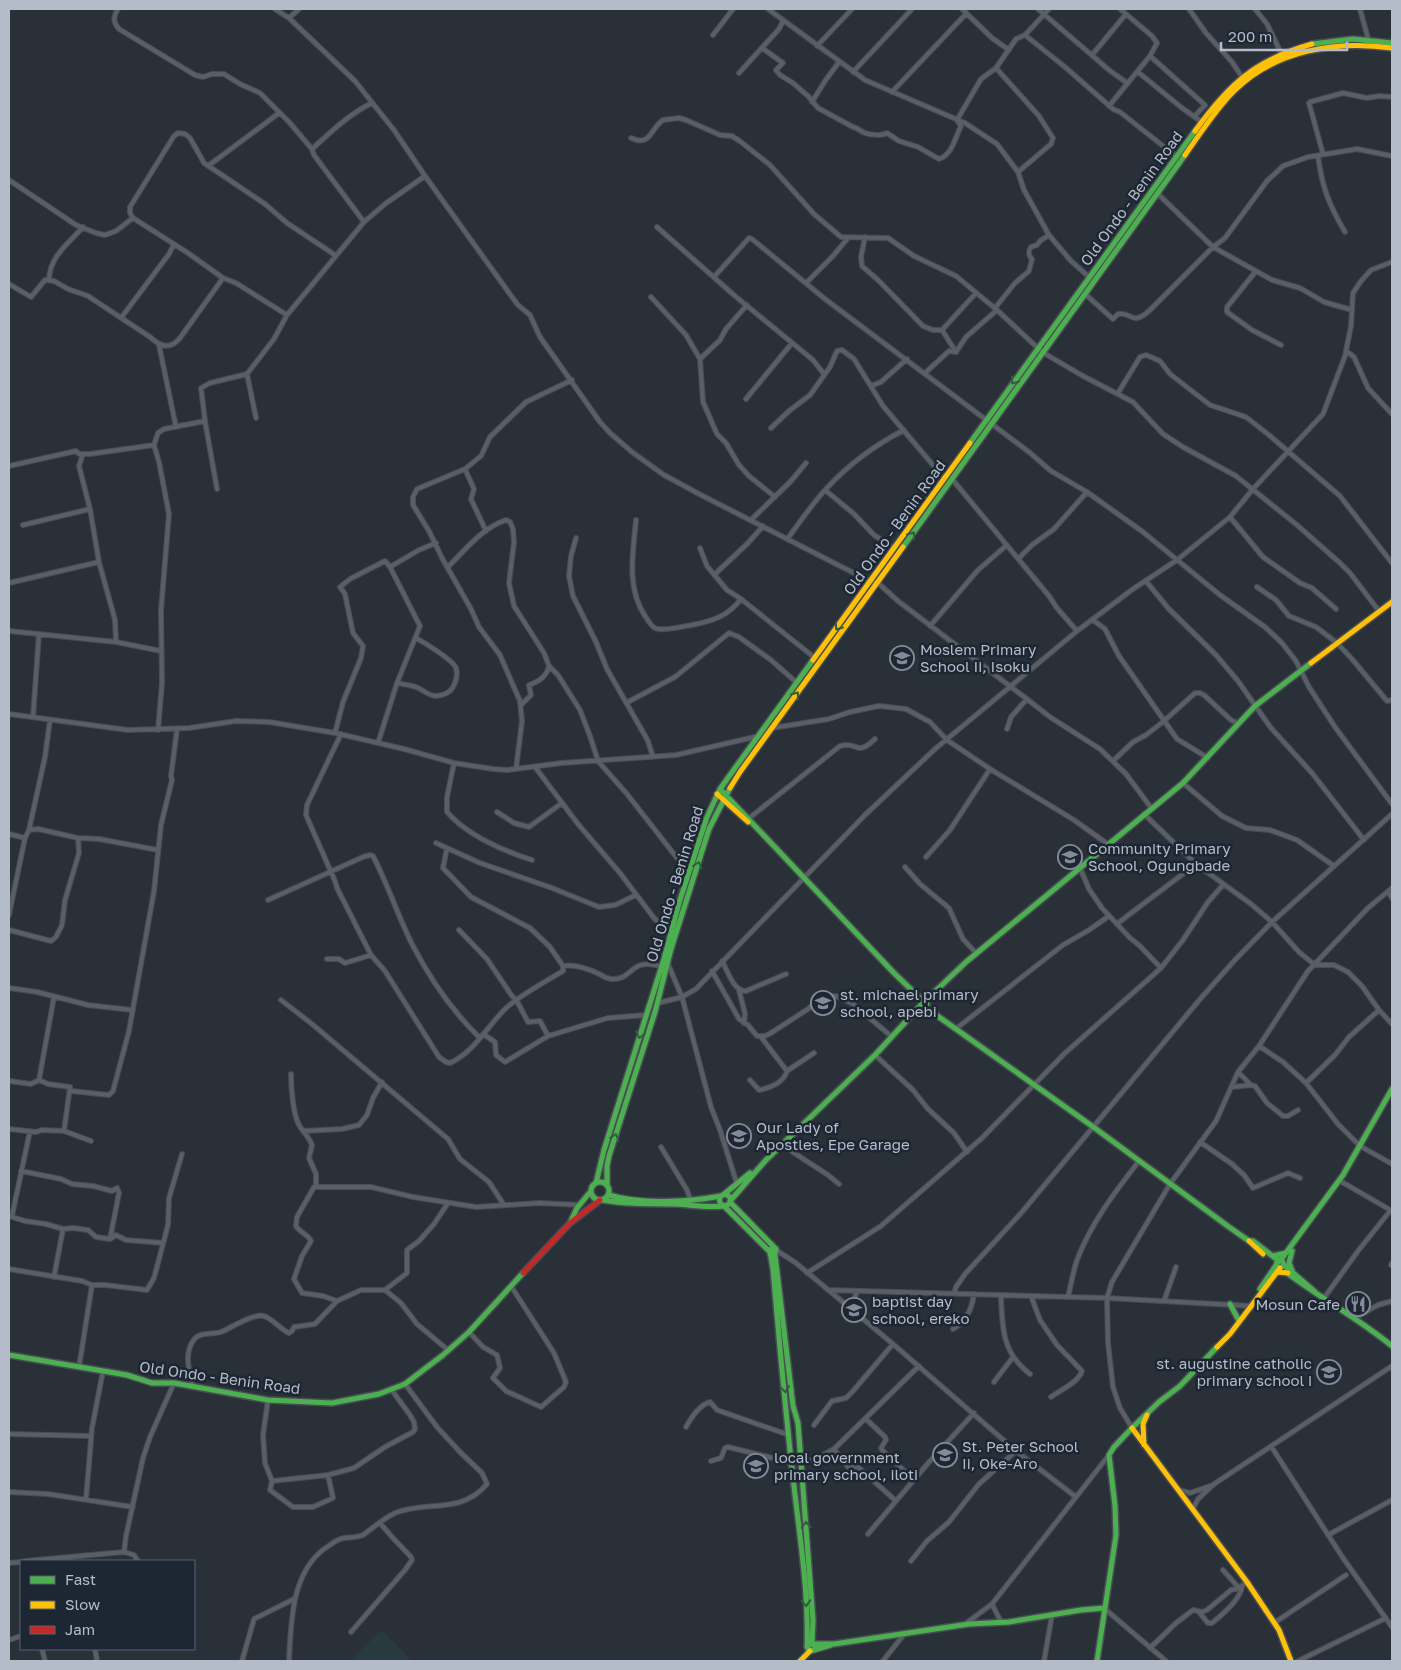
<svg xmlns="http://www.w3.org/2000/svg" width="1401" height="1670" font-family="'Golos Text',sans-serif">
<rect width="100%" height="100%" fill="#2a3038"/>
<path fill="#273a3e" d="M381,1630L412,1661H350Z"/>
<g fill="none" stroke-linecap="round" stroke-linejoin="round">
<defs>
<path id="street" d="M118,9C113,17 113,22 119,29L195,75L203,77L212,74H224L240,84L260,93L289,122L312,149L314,155L364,222
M275,9L289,18L355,81L394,130L425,176L512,297L518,305L530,315L540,337L600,422L610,433L632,452L664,475L701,495L840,566L870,581L877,582L898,601L1023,696L1050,717L1100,749L1126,774L1152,809
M768,9L865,80L965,123L997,144L1018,172L1024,190L1049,235L1071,261L1089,277
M962,9L992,38L1009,50
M1038,9L1109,70L1127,83
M1189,9L1206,33L1232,62L1242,77
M1255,9L1267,24L1282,55
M1360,9L1369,42
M289,18L299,9
M713,35L733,9
M1025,35L1065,67L1113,109L1120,112L1177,157
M817,46L852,9
M762,48L783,63L776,70L780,75L793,83L808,96L818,108L853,127C858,128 860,131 865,133C871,135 882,136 887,133L899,141L918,147L939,159C952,155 955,138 961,126L957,120L981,79L996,68L1016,39L1025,35L1049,9
M1092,55L1126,14
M1150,56L1205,105L1195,116
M996,68L1039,116L1053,138L1051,144L1018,172
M853,72L912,9
M1138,72L1182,108L1202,122
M739,73L779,29L783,21
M892,92L962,18L966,14L970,17
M812,102L825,81L839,62
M1109,106L1150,56L1157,43L1152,36L1120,9
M631,138C651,147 650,129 663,120L679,118L686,120L720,135L732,136L741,142L770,165L814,214L841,237L888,238L914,256L956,276L997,310L1042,352L1083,376L1133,402L1163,434L1183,447L1236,476L1297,525L1340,563L1350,573L1379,611
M312,149C331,132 349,114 372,103
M1323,154L1309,103L1310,102L1343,93L1367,98L1380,96L1392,97
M1318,156C1322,187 1329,205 1345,232
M208,166L279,113
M9,180L76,225L96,233L105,235L116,231L133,218
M1157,193L1213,247L1272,280L1300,288L1324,302L1352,310
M657,227L735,296L813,360L824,374
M865,237L861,257L862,266L879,281L923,326L933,330H942L956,352
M1256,271L1227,307V312L1252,330L1281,345
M714,277L749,238L752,239L825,299L1029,452L1051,471L1087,492L1143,532L1220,595L1265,627L1282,643L1296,661L1309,687L1335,727L1392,804
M49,279C50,256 69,243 83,227
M806,283L833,256L848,238
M9,284L31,297L45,280L54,281L68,289L88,296L150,337C161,347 170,350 180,338L223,278
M1085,294L1113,319L1118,314C1134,312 1131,327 1150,310L1213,247L1225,238L1267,181L1283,166L1308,157L1357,149L1392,156
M651,297L686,335L700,359L703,402L717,434L726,443L739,465L749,476L775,497
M995,308L1015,283L1029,271L1032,259C1028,255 1028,252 1031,247L1037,245L1040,241L1049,235
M287,315L236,283L223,278L188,253L133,218L130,213V207L174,136L178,133L185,134L190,138L204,163L265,204L287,223L335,255
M121,318L169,254L174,244
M942,330L976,293
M159,345L176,427
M1346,351L1354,357L1368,388L1392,414
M700,359L720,340L726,329L747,305
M925,373L949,351L956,352L966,337L997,310
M247,374L256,418
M871,386L881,382L907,359
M1118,393L1140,357L1146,355L1160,361L1170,374L1210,405L1246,417L1269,435L1340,496L1392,563
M746,399L792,343
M205,421L217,489
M771,428L789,411L810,395L830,367L837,351L842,350L854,359L883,406L944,478
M83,454L79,466L90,509L99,562L115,620L116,642
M9,466L76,451L79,454H90L154,445
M465,469L474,489L471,499L486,531
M952,479L1049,596L1057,608L1077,631
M825,490L854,514L874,535L894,548
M1230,517L1263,557L1300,583L1312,588L1336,609
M636,520C633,553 626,587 645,616C648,620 650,625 655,628C662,632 684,626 692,625C713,621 728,616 741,599
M751,520L791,481L806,463
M23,525L90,509
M576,538L571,556L569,576L573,596L596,642L607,669L648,741L653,757
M788,538C800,522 812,504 826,489C848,465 875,445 904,430
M700,548L707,566L727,590L741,599L815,658
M1018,559L1032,545L1054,529L1087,492
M448,567C465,550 482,528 506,520L510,522L513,529L514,542L509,583L514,606L544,653L549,666L558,675L580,710L590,736L598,761L627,794L688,872
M714,575L748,543L763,526
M1146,581L1168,608L1216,655L1238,681L1271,728L1312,773L1364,840
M9,583L99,562
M1257,587L1276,600L1289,616L1316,627L1337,643L1352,659L1387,701L1392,700
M1093,620L1105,629L1119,656L1177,739L1208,758
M930,626L978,570L1007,545
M9,631L116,642L161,651
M397,683C403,684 410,685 416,687C424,690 428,696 437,696C444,695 450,693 453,687C456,682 458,674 456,668C453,660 425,643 416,638
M626,703L675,677L729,633L739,637L771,660L797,683
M521,705L531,695L529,685C538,682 547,676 549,666
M9,714L128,730L189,728L236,721L269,722L335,733L404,749L454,763L493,769L507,770L562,763L676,755L759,736
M33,717L39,634
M772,728L829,719L850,712L879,706L906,709L930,722L947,740L990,769L1074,820L1109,845
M1007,729L1011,717L1027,699
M158,730L162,683L161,610L169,514L159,462L154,445L158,433L164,429L205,421L201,388L210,383L247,374L274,339L287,315L364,222L385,204L425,176
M335,733L343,702L361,658L363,646L353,633L345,594L340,587L350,579L385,561L390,567L419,550L436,543
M341,734L307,805L306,815L335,881L337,888L371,955L385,971L439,1057L446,1062L450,1063C474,1052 487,1027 505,1009C520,995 545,982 563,971V966
M378,743L397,683L420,626L390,567
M1113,761L1133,742L1146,735L1164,721L1195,693H1200L1204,695L1231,720L1237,723
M454,763L447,797V812C468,836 501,850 532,860
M535,767L578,824L620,873L654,918L670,933
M516,769L522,721L520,701L500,655L479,627L471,609L442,558L429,531L413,505V497L417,489L465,469L481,456L490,437L526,402L572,380
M1183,783L1222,816L1246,828L1270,830L1297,840L1334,866
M497,812L514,823L529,827L562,803
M1144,814L1196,864L1251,904L1272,922L1299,952L1315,965H1334L1348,972L1362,986L1379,1010L1392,1024
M748,819L840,746C858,740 855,758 875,739
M29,830L45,757L50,720
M9,834L25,838L29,830L38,829L78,838L99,839L158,850
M436,843L480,863L552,888L599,907L615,905L636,895
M447,848L443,868L471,897L530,928L550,947L563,966
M926,857L950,830L990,769
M905,867L920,884L949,908L963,939L977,954
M1080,868L1089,889L1102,908L1130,938L1139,945L1161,968
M1388,892L1392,898
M268,900L363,857L370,855L373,856C388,885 398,916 412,944C430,979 452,1011 480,1038
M9,915L25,838
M1118,923L1196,864
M9,930L51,941L56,937L62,925L65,900L79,853L78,838
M459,930L487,959L512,996L517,1001L528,1022L540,1021L548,1036
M327,959H339L345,963L371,955
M722,961C728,971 733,991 746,991L786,974
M668,964L682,997L711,1107L720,1130L737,1184
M563,966C575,964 586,968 597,973C602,975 606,979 612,979C634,980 629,956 663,967
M712,971L739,1019L748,1025L757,1036H765L771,1033L808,1009L822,997L836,996L853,1004L892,1037
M9,988L37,992L88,1005L132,1010
M739,990L745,1014L744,1023
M281,1000L312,1024L448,1139L460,1159L489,1182L504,1205
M658,1003L682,997L696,989L865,815L935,749L1077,631L1133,589L1177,560L1230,517L1253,489L1323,414L1345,356L1351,326L1353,293L1361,281L1371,270L1392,262
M957,1028L1063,945L1089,930L1109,916
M483,1034L495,1042L496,1055L505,1062L548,1036L608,1018L646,1015
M1259,1046L1283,1062L1306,1083L1338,1124L1360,1146L1392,1164
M875,1055L913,1090L928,1109L954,1133L967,1152
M787,1071L814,1053
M1238,1072L1251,1085
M291,1074C291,1087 293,1114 299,1125C303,1132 309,1137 312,1145L309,1158L316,1174V1187H314L297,1217L296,1226C300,1233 308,1234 311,1241L302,1256L294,1279L302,1293L323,1296L337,1301
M39,1080L54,997
M750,1080L759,1090C771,1088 784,1082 787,1071L761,1037
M9,1081L31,1084L39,1080L48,1084L70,1087L64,1131
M1306,1083L1335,1055L1349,1037L1379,1010
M1232,1087L1251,1085L1255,1086L1267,1103L1283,1116H1288L1298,1110
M71,1091L109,1095L113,1091L129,1031L154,891L161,825L172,780L171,776L177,729
M9,1129L36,1132L42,1130L64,1131L91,1141
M304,1131L342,1129L359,1125L367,1115L373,1098L382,1082
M1200,1142L1232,1164L1244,1175L1253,1188L1288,1173L1300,1178
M782,1145L828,1175L839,1184
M661,1147L687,1190L691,1201
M21,1171L61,1179L72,1184L93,1186L112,1191L117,1188L119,1193L110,1239
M1342,1182L1392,1211
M316,1187H371L413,1197L476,1207L540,1203L580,1205
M9,1216L25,1221L46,1224L63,1229L73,1228L88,1230L96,1237L110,1239L116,1235L126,1240L163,1243
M12,1216L30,1131
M776,1250L796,1263L893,1344L1016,1451L1076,1497
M1391,1265L1392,1263
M9,1269L82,1281L92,1285H105L147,1290L154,1278L168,1225L169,1198L182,1154
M807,1273L881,1226L982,1138L1064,1054L1161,968L1183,940L1208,902L1223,885
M54,1277L63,1229
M385,1290L401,1303L417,1324L448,1350
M828,1290L1107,1298L1252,1306
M954,1294L956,1287L965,1274L1022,1212L1201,998L1234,961L1272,922L1392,814
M1001,1295C1002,1327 1002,1353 1030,1374
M1031,1296L1040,1320L1057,1345L1082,1371C1078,1383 1060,1390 1051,1397
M1068,1297C1071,1285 1073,1272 1077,1260C1091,1223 1115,1192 1139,1161
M1324,1298L1358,1251L1390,1211
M1164,1301L1176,1267
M851,1309L857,1291
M1355,1318L1378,1305L1392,1301
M953,1329C966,1322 972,1309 974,1294
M469,1332L483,1347L497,1355L500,1368L493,1378L506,1391L541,1407L564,1387L566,1382L554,1353L511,1286
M79,1367L92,1285
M994,1382L1013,1357
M193,1386C189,1371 184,1354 193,1341C199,1331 212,1335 221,1332C231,1328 253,1313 264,1316C273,1319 280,1329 289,1333L292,1331L294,1327L315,1324L337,1301L361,1290H385L407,1273V1250L419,1241L434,1224L448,1203
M268,1400L263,1435L265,1463L272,1481L270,1490L293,1507H313L333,1498L328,1475
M866,1419L885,1437L886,1440L881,1448L882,1450L914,1480
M814,1425L832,1401L846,1398L853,1391L893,1344
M686,1427C691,1418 699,1405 710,1402L717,1410L789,1435
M1132,1428L1120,1408L1113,1387L1108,1343L1107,1298L1112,1282L1170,1184L1216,1121L1238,1072L1259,1046L1308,971L1368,908L1392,888
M9,1434L91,1436
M1271,1446L1343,1558L1392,1627
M834,1449L848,1467H858L896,1501
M711,1461L721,1458L725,1448L728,1447L793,1463
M801,1462L814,1460L834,1449L919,1366
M272,1481L328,1475L354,1468L385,1447L413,1432L415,1429L414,1422L410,1415L391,1389
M1179,1490L1190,1493L1210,1486
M9,1492L48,1494L133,1507
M86,1499L92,1428L103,1371
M1193,1509L1198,1499L1214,1484L1392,1366
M868,1534L930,1461L974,1413
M1328,1535L1392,1500
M124,1552L126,1536L143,1458L150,1437L174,1383
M25,1561L124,1552L134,1555L138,1561
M911,1561L927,1541L949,1522L979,1484L1016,1451
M9,1563L21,1562
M1223,1570L1239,1588
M992,1604L1001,1622
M1105,1609L1166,1661
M1199,1612L1208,1623H1212C1222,1615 1240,1600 1242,1587
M1274,1623L1346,1575
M965,1624L992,1604L1109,1455
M351,1632L405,1570L412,1560L411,1557L393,1538L380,1523
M9,1640L21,1636
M1150,1648L1176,1623L1193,1610L1202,1612L1207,1610L1231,1590L1239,1588L1247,1582
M42,1649L45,1661
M95,1649L97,1661
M242,1661L254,1619L294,1599
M289,1661C291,1622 291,1568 330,1545C334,1542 339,1539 344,1538C350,1537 356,1538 363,1535C373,1528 384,1518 395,1513C427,1500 461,1515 487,1484L482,1473L460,1452L437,1427L405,1384
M883,1661L905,1633
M1044,1661L1052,1615
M1298,1661L1386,1618"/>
<path id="fast" d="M1312,44L1353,39L1392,43
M970,443L1195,131
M903,547L1185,155
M720,789L894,973L923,1001L926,1002L927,1004L925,1007L921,1005L923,1001
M925,1001L966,962L1183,783L1255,706L1311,663
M925,1007L1092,1126L1229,1227L1249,1241H1253L1279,1261
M591 1191a9 9 0 1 1 18 0a9 9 0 1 1-18 0Z
M596,1183L604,1150L664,959L679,903L707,817L720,789L813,660
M607,1185V1166L609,1156L655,1012L671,949L709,829L730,788
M719.5 1200a5.5 5.5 0 1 1 11 0a5.5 5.5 0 1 1-11 0Z
M609,1195C641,1205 688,1202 721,1196
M723,1195L750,1173
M603,1200C628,1205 652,1203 677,1204C692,1205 707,1208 723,1206
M730,1201L766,1160L875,1055L921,1005
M730,1202L775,1248
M724,1206L770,1252
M571,1221L577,1208L591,1191
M1292,1251L1289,1263L1293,1273
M770,1254H775L776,1249H771L770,1252L773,1269C779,1338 785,1408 793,1477C799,1533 809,1590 807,1647
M775,1255L793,1406L798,1423L813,1620L812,1644
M1273,1256L1286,1253
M1276.5 1264a3.5 3.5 0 1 1 7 0a3.5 3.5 0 1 1-7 0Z
M1280,1261L1343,1175L1392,1089
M1284,1265L1315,1292
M1286,1272C1320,1298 1358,1318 1392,1346
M1260,1289L1277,1264
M1230,1304L1238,1319
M9,1355L127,1375L152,1383H174L268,1400L332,1403L379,1394L405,1384L443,1355L469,1332L523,1273
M813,1644L815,1647L814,1650L809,1651L807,1647L811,1644H834L969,1624L1009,1622L1081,1610L1104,1608
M814,1650L831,1645
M1097,1661L1116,1535L1115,1506L1109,1455L1114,1447L1132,1428L1159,1402L1180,1386L1217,1347"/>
<path id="slow" d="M1195,131C1229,84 1255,60 1312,44
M1185,155C1200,134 1215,110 1234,91C1275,50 1337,40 1392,48
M813,660L970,443
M1311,663L1392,602
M730,788L740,772L903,547
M717,794L748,822
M1249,1241L1263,1254
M1277,1272L1288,1273
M1217,1347L1230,1334L1280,1268
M1132,1428L1247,1582L1279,1630L1291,1661
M1144,1445L1143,1424L1147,1415
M800,1661L810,1651"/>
<path id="jam" d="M523,1273L570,1223L600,1200"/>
</defs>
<use href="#street" stroke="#484c53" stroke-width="6"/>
<use href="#fast" stroke="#484c53" stroke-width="8"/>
<use href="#slow" stroke="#484c53" stroke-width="8"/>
<use href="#jam" stroke="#484c53" stroke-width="8"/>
<use href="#street" stroke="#5a5e66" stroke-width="4"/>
<use href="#fast" stroke="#4caf50" stroke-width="5"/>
<use href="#slow" stroke="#ffc107" stroke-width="5"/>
<use href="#jam" stroke="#c62828" stroke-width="5"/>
</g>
<defs><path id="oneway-chevron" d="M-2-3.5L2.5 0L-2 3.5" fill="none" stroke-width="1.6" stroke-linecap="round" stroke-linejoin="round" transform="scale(1.25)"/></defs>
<g stroke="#305d3f">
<use href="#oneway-chevron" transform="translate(1014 381) rotate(126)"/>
<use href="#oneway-chevron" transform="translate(912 535) rotate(-54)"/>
<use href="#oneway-chevron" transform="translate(838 627) rotate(126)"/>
<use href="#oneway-chevron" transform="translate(796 695) rotate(-54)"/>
<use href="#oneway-chevron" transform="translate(698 865) rotate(-72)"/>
<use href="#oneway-chevron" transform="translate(640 1035) rotate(106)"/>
<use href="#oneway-chevron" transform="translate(615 1137) rotate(-72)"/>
<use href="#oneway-chevron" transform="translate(785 1389) rotate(84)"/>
<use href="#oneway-chevron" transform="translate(806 1525) rotate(-94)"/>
<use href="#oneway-chevron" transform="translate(806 1603) rotate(86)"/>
</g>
<defs>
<symbol id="school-ring" viewBox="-11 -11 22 22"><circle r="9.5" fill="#1d2633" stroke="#848b96" stroke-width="1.5"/><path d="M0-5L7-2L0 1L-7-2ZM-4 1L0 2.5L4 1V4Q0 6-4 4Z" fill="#848b96"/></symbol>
<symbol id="restaurant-ring" viewBox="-11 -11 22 22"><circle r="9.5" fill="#1d2633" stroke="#848b96" stroke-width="1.5"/><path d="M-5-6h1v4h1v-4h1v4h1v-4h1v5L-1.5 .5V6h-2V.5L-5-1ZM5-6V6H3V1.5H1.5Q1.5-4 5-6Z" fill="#848b96"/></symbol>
</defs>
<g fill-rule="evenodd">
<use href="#school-ring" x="888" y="644" width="28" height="28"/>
<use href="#school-ring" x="1056" y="843" width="28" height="28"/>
<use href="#school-ring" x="809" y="989" width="28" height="28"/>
<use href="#school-ring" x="725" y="1122" width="28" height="28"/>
<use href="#restaurant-ring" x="1344" y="1290" width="28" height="28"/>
<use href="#school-ring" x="840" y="1296" width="28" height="28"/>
<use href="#school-ring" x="1315" y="1358" width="28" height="28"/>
<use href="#school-ring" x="931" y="1441" width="28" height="28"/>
<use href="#school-ring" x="742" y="1452" width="28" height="28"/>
</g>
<g text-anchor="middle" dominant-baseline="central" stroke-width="5" stroke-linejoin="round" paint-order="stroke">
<g font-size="15" fill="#b4bcc9" stroke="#1d2633">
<text transform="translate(1131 198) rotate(-54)">Old Ondo - Benin Road</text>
<text transform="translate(894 527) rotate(-54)">Old Ondo - Benin Road</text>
<text transform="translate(674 884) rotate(-73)">Old Ondo - Benin Road</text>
<text transform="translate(220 1377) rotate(8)">Old Ondo - Benin Road</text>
</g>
<g font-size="15" fill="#b4bcc9" stroke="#1d2633" text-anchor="start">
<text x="920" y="649">Moslem Primary<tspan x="920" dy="17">School Ii, Isoku</tspan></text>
<text x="1088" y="848">Community Primary<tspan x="1088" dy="17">School, Ogungbade</tspan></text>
<text x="840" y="994">st. michael primary<tspan x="840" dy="17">school, apebi</tspan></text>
<text x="756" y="1127">Our Lady of<tspan x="756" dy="17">Apostles, Epe Garage</tspan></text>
<text x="872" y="1301">baptist day<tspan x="872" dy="17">school, ereko</tspan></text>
<text x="1340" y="1304" text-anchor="end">Mosun Cafe</text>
<text x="1312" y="1363" text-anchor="end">st. augustine catholic<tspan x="1312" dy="17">primary school i</tspan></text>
<text x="962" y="1446">St. Peter School<tspan x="962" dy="17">Ii, Oke-Aro</tspan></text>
<text x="774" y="1457">local government<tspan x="774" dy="17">primary school, iloti</tspan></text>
</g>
</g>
<rect width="1401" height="1670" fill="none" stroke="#b4bcc9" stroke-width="20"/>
<rect x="20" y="1560" width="175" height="90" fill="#1d2633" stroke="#59626f"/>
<rect x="30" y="1576" width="25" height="8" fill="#4caf50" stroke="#59626f"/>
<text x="65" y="1585" font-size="15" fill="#b4bcc9">Fast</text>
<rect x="30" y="1601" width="25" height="8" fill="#ffc107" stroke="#59626f"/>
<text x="65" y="1610" font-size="15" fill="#b4bcc9">Slow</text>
<rect x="30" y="1626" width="25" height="8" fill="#c62828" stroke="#59626f"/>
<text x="65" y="1635" font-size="15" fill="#b4bcc9">Jam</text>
<path d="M1221 42v8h126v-8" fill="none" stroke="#b4bcc9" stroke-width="2.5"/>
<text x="1228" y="42" font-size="15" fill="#b4bcc9" stroke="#1d2633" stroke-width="4" paint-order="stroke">200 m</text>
</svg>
